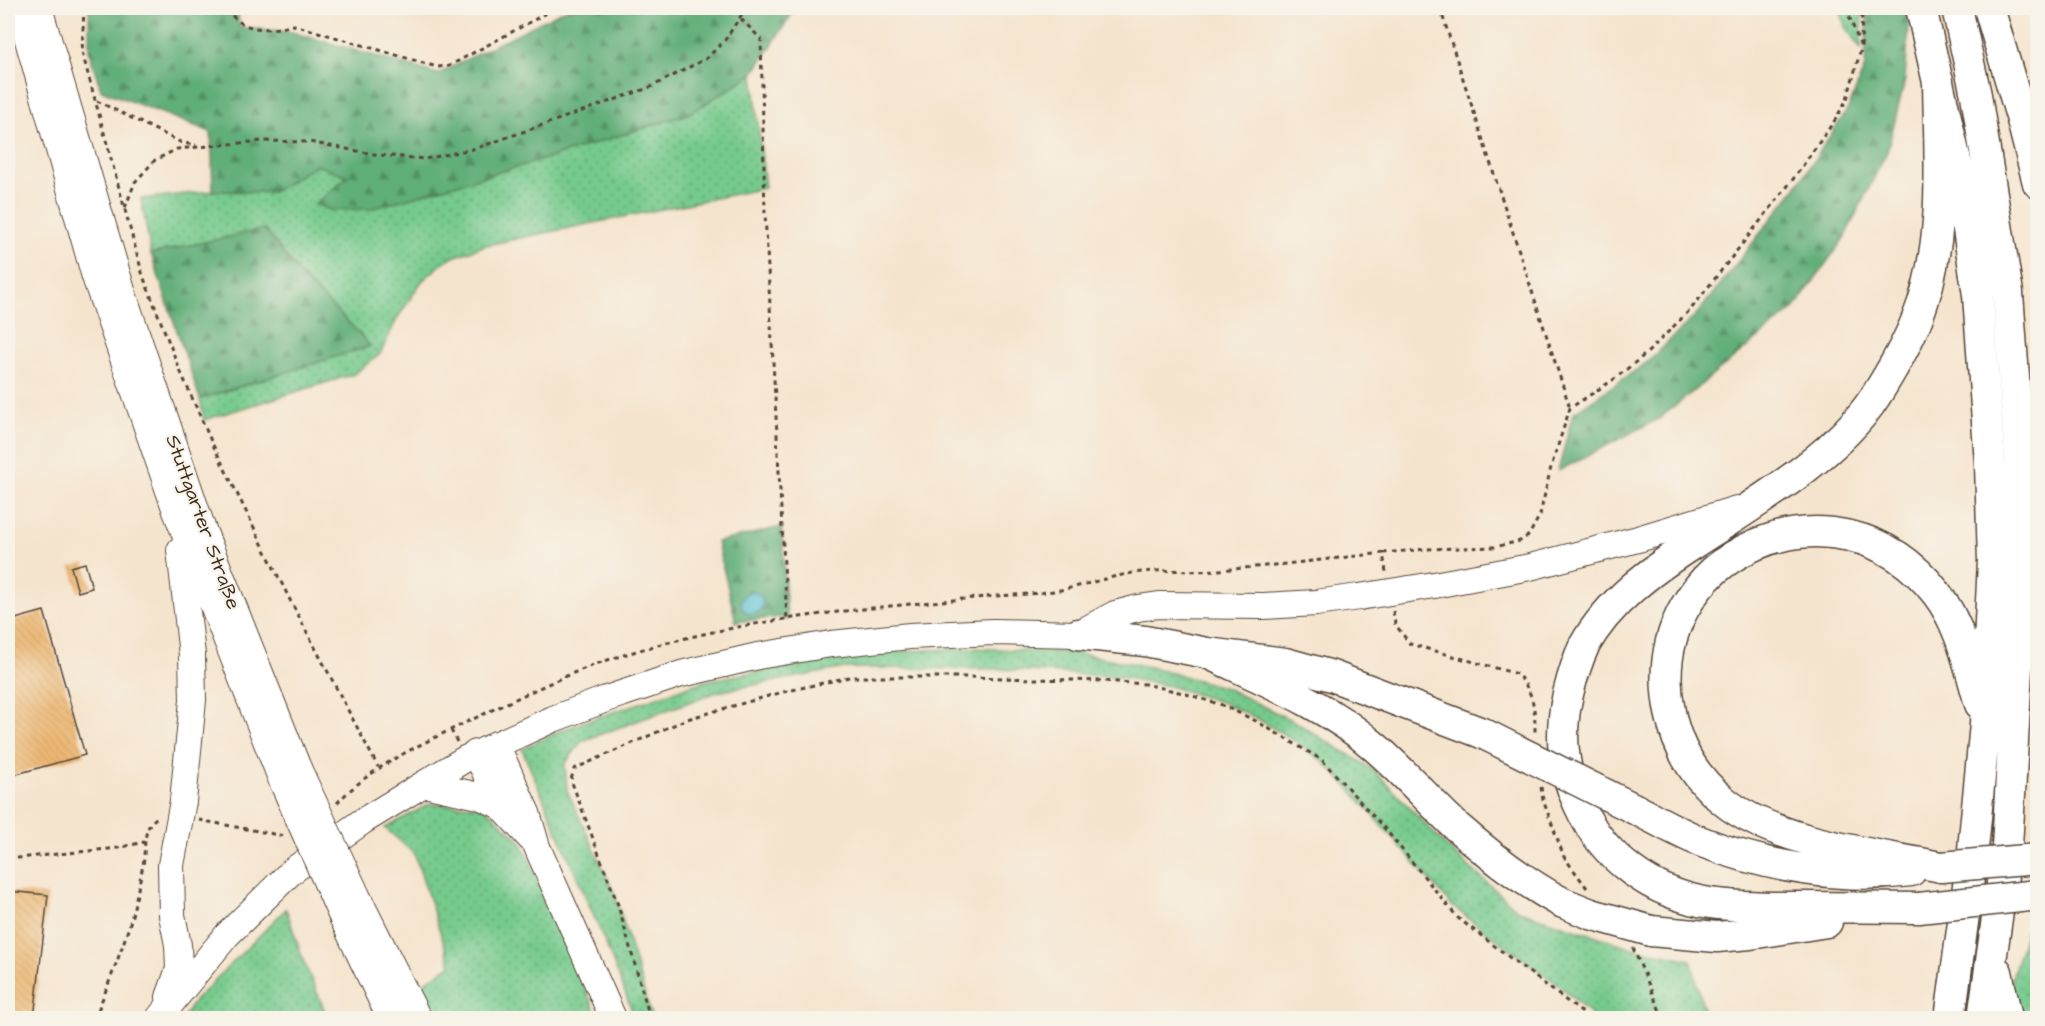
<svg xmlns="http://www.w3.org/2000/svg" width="2045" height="1026" font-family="'Architects Daughter',sans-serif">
<defs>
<pattern id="grass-dots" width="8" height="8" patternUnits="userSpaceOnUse" patternTransform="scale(1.5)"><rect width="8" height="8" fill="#76ca8d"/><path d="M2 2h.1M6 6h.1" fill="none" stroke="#62a473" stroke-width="1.8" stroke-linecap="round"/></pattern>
<pattern id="forest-firs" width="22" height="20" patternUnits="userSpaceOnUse" patternTransform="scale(1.5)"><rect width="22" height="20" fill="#60ae78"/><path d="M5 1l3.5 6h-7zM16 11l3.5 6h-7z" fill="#508e62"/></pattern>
<pattern id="building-back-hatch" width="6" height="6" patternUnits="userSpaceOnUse" patternTransform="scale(1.5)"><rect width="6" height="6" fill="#edb873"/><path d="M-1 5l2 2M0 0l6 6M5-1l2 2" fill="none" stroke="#cc9e63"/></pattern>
</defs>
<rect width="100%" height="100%" fill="#f7f3e8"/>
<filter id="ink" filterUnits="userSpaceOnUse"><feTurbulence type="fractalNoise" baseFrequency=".0167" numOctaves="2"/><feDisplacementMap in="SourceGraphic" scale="12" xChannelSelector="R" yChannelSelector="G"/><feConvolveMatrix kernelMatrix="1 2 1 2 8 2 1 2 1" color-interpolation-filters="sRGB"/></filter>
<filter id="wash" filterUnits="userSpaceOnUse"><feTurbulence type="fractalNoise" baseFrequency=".008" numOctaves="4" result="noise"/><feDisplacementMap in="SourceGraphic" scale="24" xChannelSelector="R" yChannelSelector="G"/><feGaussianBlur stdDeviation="1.35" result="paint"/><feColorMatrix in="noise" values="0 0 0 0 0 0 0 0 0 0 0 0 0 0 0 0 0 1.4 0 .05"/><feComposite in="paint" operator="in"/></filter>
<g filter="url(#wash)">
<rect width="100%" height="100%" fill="#f5e4cd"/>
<path fill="url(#grass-dots)" stroke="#587a56" stroke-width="1.5" d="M1840,8H1862L1861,49L1845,27Z
M753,74L765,188L486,245L448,259L422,281L398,317L380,354L354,374L204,420L200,399L370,346L359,333L304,279L264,229L151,254L141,199L213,191L273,192L316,165L349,176L316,204L545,159L688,114Z
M975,648L1078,653L1150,667L1226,688L1295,722L1374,770L1447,847L1519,911L1633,948L1691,960L1706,1018H1595L1561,987L1453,907L1351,790L1324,763L1295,741L1256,718L1221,702L1169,686L1121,677L998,669L845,668L717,692L582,741L565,764L567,790L614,892L652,1018H635L605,942L522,749L564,729L704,681L863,653Z
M429,804L483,806L521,841L598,1018H436L422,984L451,965L414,853L385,828Z
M286,909L303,960L328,1018H183L195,1000Z
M2037,929V1018H2000L2026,931Z"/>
<path fill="url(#forest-firs)" stroke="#4e6c4b" stroke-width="1.5" d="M89,8H238L239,27L292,32L438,74L568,8H796L753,74L688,114L545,159L370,209L330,210L315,204L348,176L316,165L273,192L213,191L211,132L101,90L89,52Z
M1867,8H1908L1910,13L1905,80L1887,152L1844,238L1793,310L1660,418L1558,471L1573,413L1645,364L1697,314L1794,190L1848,109L1865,67Z
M264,229L304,279L359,333L370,346L200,399L151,254Z
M782,527L787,620L780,617L736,622L717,542Z"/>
<path fill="#59c2d5" stroke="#4a767a" stroke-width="1.5" d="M741 603a11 11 0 1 1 22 0a11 11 0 1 1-22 0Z"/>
<g id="blocks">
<path fill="url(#building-back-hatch)" d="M85,563L92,588L78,592L71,567Z
M44,611L85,755L13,775L8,756V621Z
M8,891L48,895L34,1018H8Z"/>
</g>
</g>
<g filter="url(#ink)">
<use href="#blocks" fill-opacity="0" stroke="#574638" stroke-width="1.5"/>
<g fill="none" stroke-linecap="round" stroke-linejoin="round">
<defs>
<path id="major" d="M19,8L95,277L176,511L282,781
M39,8L123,294L203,530L298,768
M180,550L192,655L193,700L183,801
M1434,585L1530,567L1638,539L1737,509
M496,744L527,813L537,847L613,1018
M476,753L501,806L530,838
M424,784L479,796L501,806
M359,900L418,1018
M342,917L390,1018
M169,997L179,969L178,945L172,915L171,865L175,844
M159,1018L227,935L292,871L363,821L465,759L553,719L606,699L681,674L758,656L831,644L910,636L993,632L1078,634L1115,614L1138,608L1159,605L1264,606L1316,603L1359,597"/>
<path id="highway" d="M1921,8L1961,183L1978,295L1990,464L1993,561L1985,724L1973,849L1950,1018
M1957,8L1976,95L2008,293L2020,462L2019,635L2007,847L1983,1018
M1989,8L2022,120L2038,183
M1078,634L1145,641L1207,653L1285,663L1332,676L1482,733
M1207,653C1264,680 1327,705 1375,747C1404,772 1429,801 1457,827C1490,856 1523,881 1561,902
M1635,809C1657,820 1679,833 1702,842C1767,867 1841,880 1911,871
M1941,867C1878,854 1776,843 1725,802C1696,779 1677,748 1670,712C1638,552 1839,466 1937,594C1961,625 1969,667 1980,704
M1919,908C1879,908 1839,907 1799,907C1770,907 1739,907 1710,903C1652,894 1603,858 1579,805C1562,769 1559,732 1568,694C1572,678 1577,661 1584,646C1609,601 1652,570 1694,543C1754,504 1836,457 1875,397C1891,372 1906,346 1917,319C1947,244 1939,159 1938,80
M1651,931L1717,937L1750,934L1827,922
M1997,972L2007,1018"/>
</defs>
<use href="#major" stroke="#574638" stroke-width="28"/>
<use href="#highway" stroke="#574638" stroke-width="33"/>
<path stroke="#574638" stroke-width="3" stroke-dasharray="4.5 4.5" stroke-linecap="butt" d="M84,8L82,52L143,276L179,368L211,441L290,600L378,767
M227,8C240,33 271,31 294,25L437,67L449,66L556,8
M415,8L434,12L443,8
M1440,8L1570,408
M1846,8L1861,47
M741,19L761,39L765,213L787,620
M97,101L182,143L196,145
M125,208L135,182L155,160L177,149L262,141L309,142L379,155L425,159L477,148L651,87L707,58L725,40L746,8
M1383,553L1427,549L1495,547L1520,541L1529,535L1540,515L1551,467L1570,408L1613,380L1647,353L1691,309L1794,178L1835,120L1847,99L1861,49L1862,8
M1393,611L1395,624L1410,644L1517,674C1535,694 1535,709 1535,736
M451,730L457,742
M1541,787L1543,800L1564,857L1587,888
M337,803C374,764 424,743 471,720C514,700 557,678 602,662C724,620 857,609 985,597C1006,595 1026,595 1046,592C1078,589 1109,575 1142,572C1168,569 1193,572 1219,570C1274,566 1328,559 1383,553L1386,572
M199,820L284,836
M8,859L118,848L144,842
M1633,948L1663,1018
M95,1018C107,987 120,956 130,923C135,905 139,884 143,865C146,849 141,824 160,816
M650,1018L618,905L571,780L574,769L687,719L783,692L849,677H968L1104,681L1145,684L1183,693L1222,705L1256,721L1322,760L1386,830L1458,918L1589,1018"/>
<use href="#major" stroke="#fff" stroke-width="26"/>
<use href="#highway" stroke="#fff" stroke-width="30"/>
<defs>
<path id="major-bridge" d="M1359,597L1434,585
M298,768L359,900
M282,781L342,917
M175,844L183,801"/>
<path id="highway-bridge" d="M1482,733L1635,809
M1941,867L2038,859
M1561,902L1591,914L1651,931
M1919,908L2038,895"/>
</defs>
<use href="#major-bridge" stroke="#574638" stroke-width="28" stroke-linecap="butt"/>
<use href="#highway-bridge" stroke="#574638" stroke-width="33" stroke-linecap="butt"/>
<use href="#major-bridge" stroke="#fff" stroke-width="26"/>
<use href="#highway-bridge" stroke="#fff" stroke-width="30"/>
</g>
</g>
<g text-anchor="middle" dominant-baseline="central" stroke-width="4.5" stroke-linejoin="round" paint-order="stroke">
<g font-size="20" fill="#3b2a1e" stroke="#f7f3e8">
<text transform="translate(203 522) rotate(70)">Stuttgarter Straße</text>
</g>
</g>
<rect width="2045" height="1026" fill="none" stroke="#f7f3e8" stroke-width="30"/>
</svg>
